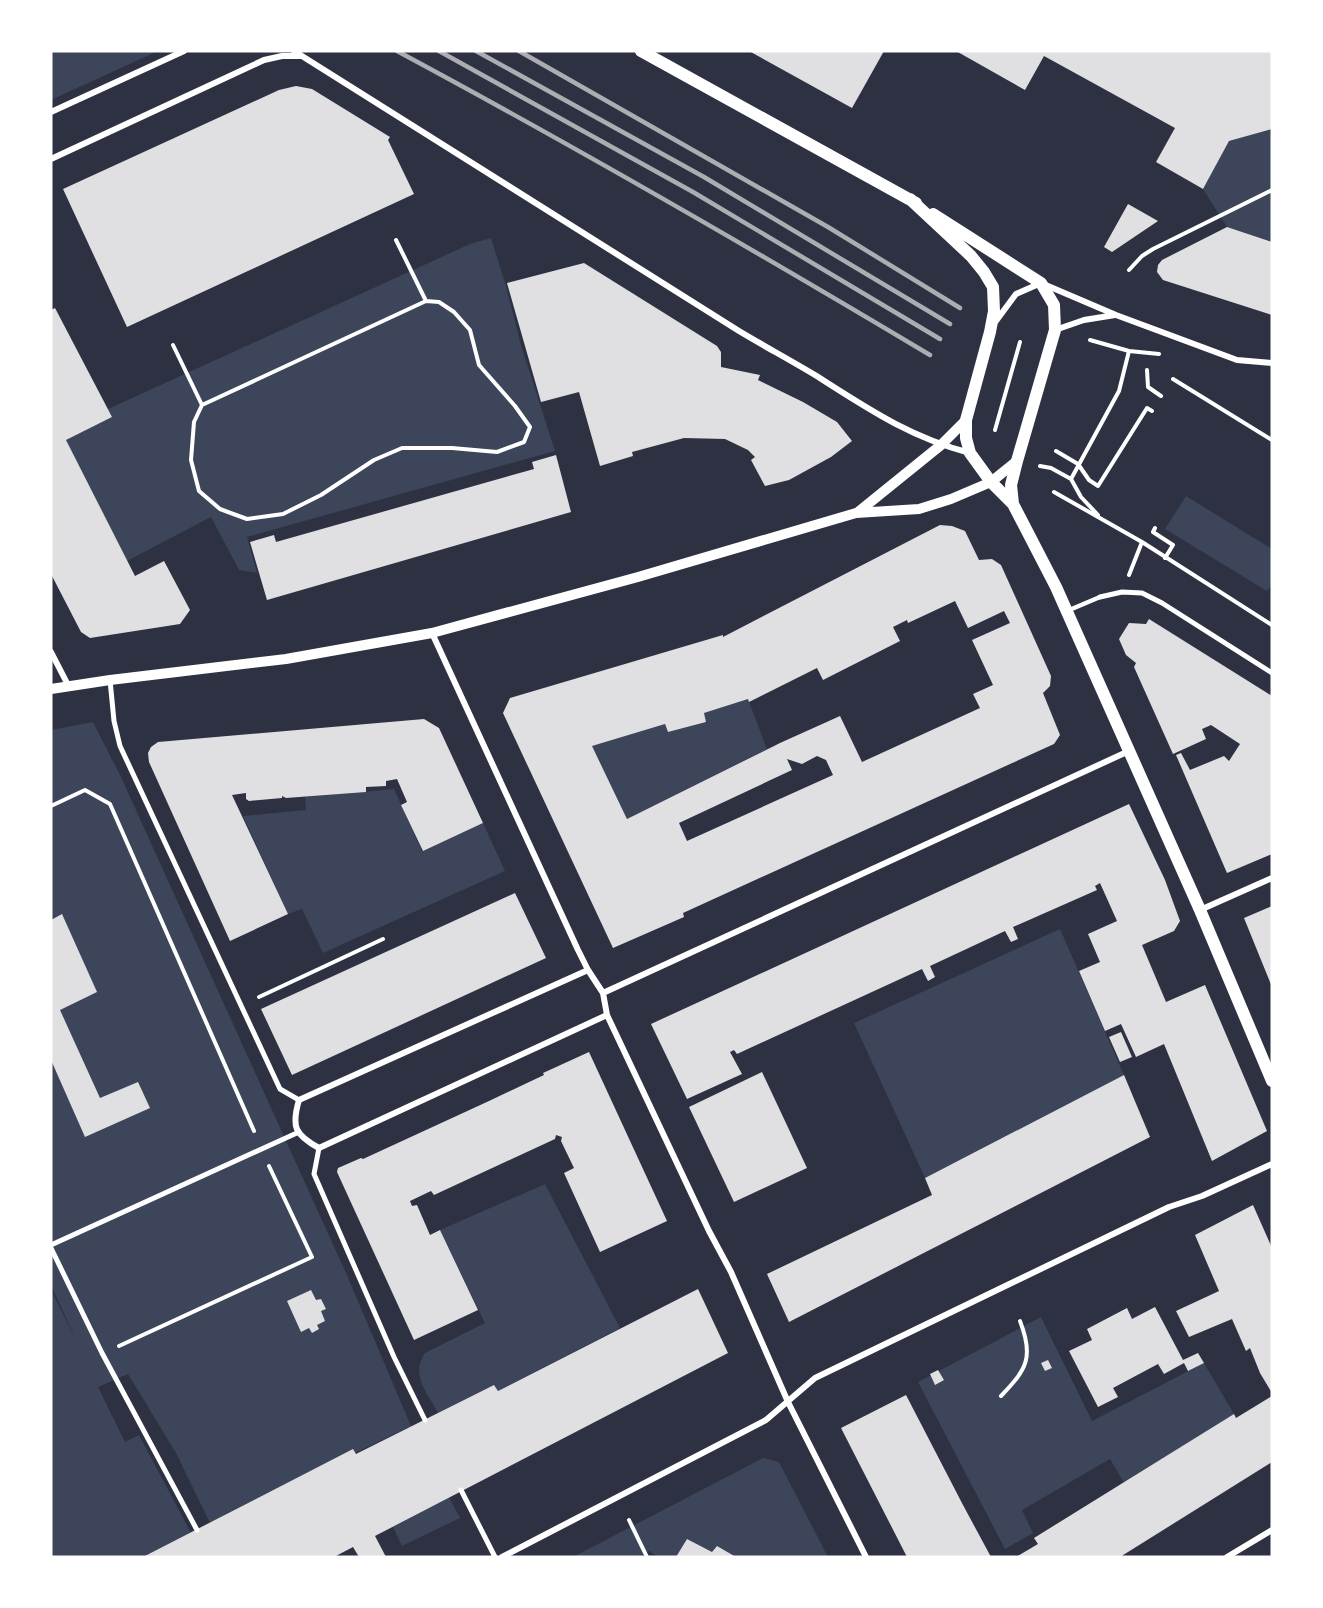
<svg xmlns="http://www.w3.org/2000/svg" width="1323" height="1608" font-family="Overpass,sans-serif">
<rect width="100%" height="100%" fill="#2d3142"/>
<path fill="#3c4559" d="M51,51H158L51,100Z
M1272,129V242L1227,227L1203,189L1229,141Z
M491,238L506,286L521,345L555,451L247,537L257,573L239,570L211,517L127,561L66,440L112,417L108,409L470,244Z
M1186,496L1272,549V584L1267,591L1165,529Z
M748,699L767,749L627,819L592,746L665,724L668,732L706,722L704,713Z
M93,722L121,777L346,1273L411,1426L210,1523L176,1453L128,1374L98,1387L125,1442L139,1435L191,1533L143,1557H51V1290L76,1340L51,1285V730Z
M394,789L422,851L483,823L505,871L323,953L302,909L288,914L243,816L306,810L305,797Z
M1060,929L1124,1075L925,1178L854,1023Z
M545,1184L620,1328L498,1391L494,1385L438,1413C427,1392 410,1375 425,1353L485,1323L440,1230Z
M1041,1317L1092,1421L1204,1363L1234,1414L1124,1483L1110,1459L1022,1510L1033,1533L1005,1549L918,1382Z
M763,1458L779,1462L828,1557H736L717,1546L712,1552L687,1539L676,1557H658L649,1551L638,1557H573Z
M449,1497L460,1518L402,1546L393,1527Z"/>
<path fill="#e0e0e3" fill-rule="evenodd" d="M749,51H884L852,108Z
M956,51H1272V129L1229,141L1203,189L1156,162L1175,128L1044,56L1025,90Z
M296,86L312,89L390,137L388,140L414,194L127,327L63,189L279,90Z
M1128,204L1158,221L1112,252L1104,247Z
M1227,227L1272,242V315L1163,280L1157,272L1158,265L1162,260Z
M584,263L717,346L721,352V367L760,375L758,380L803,402L837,422L852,441L831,457L789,480L765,486L751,460L755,457L748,450L725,439L684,438L632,452L633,456L600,466L579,392L541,402L507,283Z
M55,308L112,417L66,440L135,576L164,561L190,610L180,624L90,638L81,632L51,574V310Z
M556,455L571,512L267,600L250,542L274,535L276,542L534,469L532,462Z
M940,525L952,526L965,531L979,560L992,559L1001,565L1051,676L1050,686L1043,693L1060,735L1054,744L683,913L684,917L613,948L503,713L510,698L723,635V637ZM955,601L968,628L1004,611L1010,623L972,640L993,685L973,694L980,708L862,762L840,716L780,743L627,819L626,817L592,746L665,724L668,732L706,722L704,713L748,699L749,702L817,668L823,680L900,641L893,627L907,620L908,623ZM817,756L826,760L833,775L687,841L679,823L792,770L787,759L802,764Z
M1149,619L1272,696V854L1227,873L1176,755L1181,753L1190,770L1224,756L1229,761L1240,744L1211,725L1202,729L1206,739L1173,754L1134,667L1136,663L1126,655L1119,639L1129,623L1146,624Z
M424,719L439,728L483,823L423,851L401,805L407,802L397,779L386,781V786L366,787V792L286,798L282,796V798L249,801L246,799V793L232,795L288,914L230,941L149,762L148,753L151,747L158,742Z
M1129,804L1165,880L1180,921L1174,931L1142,945L1166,1002L1205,985L1267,1131L1212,1161L1164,1044L1136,1057L1121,1024L1105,1031L1079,971L1100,962L1088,934L1117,921L1100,883L1095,886L1097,890L1013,927L1018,939L1011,942L1005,931L930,966L935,977L928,981L922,969L737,1054L734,1050L730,1052L742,1074L687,1099L651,1024Z
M515,893L546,958L292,1075L261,1009Z
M1272,906V987L1244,918Z
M62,914L97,992L60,1010L100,1098L138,1082L150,1108L85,1137L51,1060V920Z
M1121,1032L1132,1057L1120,1062L1109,1037Z
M589,1052L667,1221L600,1252L564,1173L574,1168L561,1141L562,1137L556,1135L555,1139L434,1195L431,1191L410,1201L412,1206L417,1205L430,1235L440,1230L478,1310L414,1340L337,1172L338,1168L361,1158L363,1159L489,1101L544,1075L543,1073Z
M762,1072L807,1168L734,1202L689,1107Z
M1124,1075L1150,1137L789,1322L767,1274L932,1195L925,1178Z
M1253,1205L1272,1248V1393L1260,1373L1250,1348L1246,1351L1232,1319L1189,1337L1176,1311L1219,1291L1195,1235Z
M698,1289L728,1353L375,1536L386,1557H359L353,1547L334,1557H143L353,1449L356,1454L494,1385L498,1391Z
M311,1290L316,1300L321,1299L326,1309L321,1311L325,1321L317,1325L319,1329L312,1333L309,1328L301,1332L287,1301Z
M1155,1307L1183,1360L1198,1353L1204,1363L1188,1371L1184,1363L1164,1374L1158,1364L1113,1388L1118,1397L1098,1407L1069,1351L1092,1340L1087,1329L1127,1308L1132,1319Z
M1048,1360L1052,1368L1045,1371L1041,1363Z
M938,1370L944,1380L935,1385L930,1374Z
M906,1395L963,1505L991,1557H907L841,1428Z
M1272,1396V1462L1120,1557H1016L1038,1544L1034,1538L1234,1414L1236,1418Z
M687,1539L712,1552L717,1546L736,1557H676Z"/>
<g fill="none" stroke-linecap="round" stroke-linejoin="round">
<path stroke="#fff" stroke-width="4" d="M1129,270L1142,256L1153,249L1272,190
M1090,340L1129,351L1159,354
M173,345L202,405L426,301L396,240
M1147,370L1148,387L1161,396
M1173,379L1272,440
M202,405L194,422L191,460L199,491L220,509L247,519L283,514L321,495L374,460L402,448H452L497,452L524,442L530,427L515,406L479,365L470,330L454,312L439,302L426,301
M995,430L1020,342
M1056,451L1078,464L1089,480L1098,486L1147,408L1152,411
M1040,466L1051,468L1071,479L1081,497L1098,515
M1071,479L1119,391L1129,351
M1054,492L1142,542L1272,625
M1155,528L1153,532L1173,545L1165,558
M1129,575L1142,542
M51,806L85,790L110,804L254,1131
M259,997L383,939
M119,1346L312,1257L269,1166
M1001,1396C1027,1369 1034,1357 1020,1321
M629,1520L647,1557"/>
<path stroke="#fff" stroke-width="4.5" d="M1067,611L1100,597"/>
<path stroke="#fff" stroke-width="5" d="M1100,597L1122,592L1142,593L1162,603L1272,673
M110,680L114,721L120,746L280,1089L299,1100
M319,1148L314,1174L394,1357L425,1420
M51,1245L299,1132
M51,1248L102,1353L197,1530
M461,1490L495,1557"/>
<path stroke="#fff" stroke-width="6" d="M294,51L739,331C764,346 790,360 815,375C867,408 909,437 970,453
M51,112L184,51
M51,159L264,60L282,56H301
M996,321L1016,294L1041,283L1116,315L1237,360L1272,363
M1055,330L1084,320L1115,315
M432,633L578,950L588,970L603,993L607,1015L709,1231L731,1272L788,1402L866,1557
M51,652L68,685
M1200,910L1272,878
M588,970L299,1100C291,1127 295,1135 319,1148L607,1015
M603,993L1129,751
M502,1557L766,1420L815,1378L1169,1207L1202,1196L1272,1164
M1227,1557L1272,1530"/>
<path stroke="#fff" stroke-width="10" d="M857,513L941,445L966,420
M51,689L110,680L286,659L432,633L638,577L856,513L919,509L951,499L991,482L1017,461"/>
<path stroke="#fff" stroke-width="12" d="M641,51L916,203
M910,199L971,256L984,272L993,287L994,311L990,332L966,420V438L970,453L991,482L1013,504L1056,587L1200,910L1272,1081
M933,214L1041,283L1054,305L1055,330L1017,461L1011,485L1013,504"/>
<path stroke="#abadb3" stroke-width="4.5" d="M397,51C578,148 754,250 930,355
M439,51L693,192L940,339
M476,51L704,177L950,324
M519,51L828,227L960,308"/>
</g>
<rect width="1323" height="1608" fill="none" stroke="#ffffff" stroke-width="105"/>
</svg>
